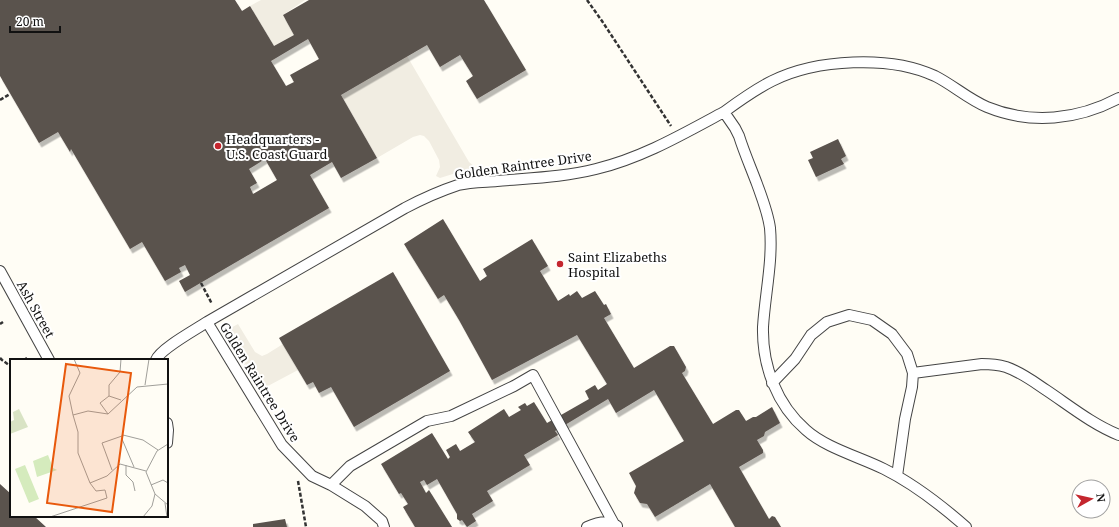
<svg xmlns="http://www.w3.org/2000/svg" width="1119" height="527" font-family="'Noto Serif',serif">
<defs>
<filter id="shadow"><feDropShadow dx="2.5" dy="4.5" stdDeviation="0" flood-color="#0004"/></filter>
</defs>
<rect width="100%" height="100%" fill="#fffdf5"/>
<path fill="#f1ede2" d="M261,0H305L283,15L294,35L274,46L250,6Z
M407,56L469,162L475,167L440,178L436,176L440,167L439,160L429,141L424,136L420,135L413,137L377,158L341,95Z
M238,324L255,352L262,356L267,354L283,344L298,370L266,387L263,399L230,340L229,329Z"/>
<path fill="#5a524d" fill-rule="evenodd" filter="url(#shadow)" d="M0,0H235L242,11L250,6L274,46L294,35L283,15L309,0H484L526,70L477,99L466,81L473,76L460,55L440,67L427,45L341,95L377,158L341,178L332,162L310,175L329,208L185,292L179,281L190,275L185,265L179,268L181,272L165,281L142,242L130,249L71,149L70,152L58,132L39,143L0,76ZM308,39L319,59L290,75L294,82L286,86L271,61ZM265,159L277,180L253,194L250,187L257,183L249,169Z
M838,139L846,156L841,159L844,164L816,177L808,160L813,158L810,152Z
M443,219L480,281L487,276L483,269L532,239L548,266L540,271L558,301L569,294L570,296L577,291L582,298L595,291L604,305L606,304L611,314L604,318L634,368L670,346H674L686,367L685,371L682,373L713,424L736,410H739L746,421L753,417H756L772,407L780,423L765,432L764,436L757,440L763,450V453L739,467L769,519L772,516L775,517L781,527H735L710,484L655,517L647,504L640,503L634,493L636,486L629,473L684,441L654,390L616,413L608,399L555,431L558,435L524,455L530,465L487,491L493,501L472,514L476,521L467,527L462,520L460,521L457,519V514L437,479L427,485L424,480L420,482L426,493L429,490L452,527H415L403,507L408,504L401,493L399,494L381,464L432,433L448,459L450,457L446,450L456,444L460,451L475,442L468,432L504,409L509,417L521,410L518,407L525,403L527,406L534,402L547,423L589,399L585,391L595,385L598,390L607,384L577,335L492,380L459,320L444,295L438,299L404,244Z
M393,272L450,371L354,427L331,387L319,393L313,382L307,385L279,338Z
M0,484L11,494V516H34L46,527H0Z
M285,519L287,527H253V524Z"/>
<g fill="none" stroke-linecap="round" stroke-linejoin="round">
<defs>
<path id="service" d="M724,112C739,101 754,90 772,81C816,59 890,55 935,76C953,85 968,99 987,107C1031,125 1078,120 1119,98
M0,271L49,360
M156,360C160,349 195,330 207,322
M772,383L795,359L811,335L827,322L849,315L872,320L892,334L907,354L913,373
M167,423L168,430L167,443
M897,476L905,419L912,387L913,373L982,364C990,364 999,365 1006,367C1021,372 1034,382 1046,390C1070,406 1092,424 1119,435
M331,485L350,466L427,421L451,416L514,386L533,375L614,524
M384,527L382,521L365,506L331,485L312,476L282,445L207,322L405,208C422,199 440,191 458,185C470,182 485,182 497,181C530,178 564,177 596,169C642,158 683,134 724,112L735,128L739,136C744,152 751,168 757,184C762,198 768,213 770,228C773,261 765,294 763,327C762,366 777,405 806,430C826,448 860,457 884,469C914,484 941,505 966,527
M587,527C596,523 608,519 617,526"/>
</defs>
<use href="#service" stroke="#444" stroke-width="12"/>
<path stroke="#333" stroke-width="2.5" stroke-dasharray="4 2" stroke-linecap="butt" d="M587,0L602,21L671,126
M0,100L10,94
M201,283L212,304
M0,324L3,322
M0,358L2,360L9,365H11
M24,360L27,358
M298,481L306,527"/>
<use href="#service" stroke="#fff" stroke-width="10"/>
</g>
<g fill="#c4262e" stroke="#fff" stroke-width="1.5">
<circle cx="218" cy="146" r="4"/>
<circle cx="560" cy="264" r="4"/>
</g>
<g text-anchor="middle" dominant-baseline="central" stroke-width="4" stroke-linejoin="round" paint-order="stroke">
<g font-size="13" fill="#111" stroke="#fff" text-anchor="start">
<text x="226" y="139">Headquarters -<tspan x="226" dy="15">U.S. Coast Guard</tspan></text>
<text x="568" y="257">Saint Elizabeths<tspan x="568" dy="15">Hospital</tspan></text>
</g>
<g font-size="13" fill="#111" stroke="#fff">
<text transform="translate(523 165) rotate(-8)">Golden Raintree Drive</text>
<text transform="translate(36 309) rotate(61)">Ash Street</text>
<text transform="translate(260 382) rotate(58)">Golden Raintree Drive</text>
</g>
</g>
<g transform="translate(10 359)">
<rect width="158" height="158" fill="#fffdf5"/>
<path d="M38,96L43,109L47,111L27,118L23,102ZM15,106L29,140L19,144L5,110Z" fill="#d5ebbd"/>
<path d="M9,50L18,68L0,75V63L4,61L3,53Z" fill="#d9e3c4"/>
<path fill="none" stroke="#a09f9a" stroke-width="1" d="M135,26L139,0M111,41L99,37V26L110,13L111,0M98,55L90,44L99,37M63,56L59,37L70,14L64,0M158,85L147,92L136,113L145,135L158,146M116,106V116L123,123L125,132M124,108L112,80L113,76L133,81L148,91M102,111L92,84L112,77M136,112L110,105L97,117L80,124L68,94V73L63,56L78,52L98,55L127,28L158,25M141,126L153,121L158,124M155,144L157,158M40,158L97,139L95,131L86,132L80,124M133,158L142,147L145,135"/>
<path fill="#e8590c" fill-opacity="0.15" stroke="#e8590c" stroke-width="2" d="M56,5L121,14L102,153L37,144Z"/>
<rect width="158" height="158" fill="none" stroke="#111" stroke-width="2"/>
</g>
<g transform="translate(1091 499) rotate(82)"><circle r="19" fill="#ffffff" stroke="#a0a0a0"/>
<path d="M0-3L7 15L0 10L-7 15Z" fill="#c4262e"/>
<text y="-6" font-size="11" font-weight="bold" text-anchor="middle" fill="#111111">N</text>
</g>
<path d="M10 26v6h50v-6" fill="none" stroke="#111111" stroke-width="2"/>
<text x="16" y="26" font-size="12" fill="#111111" stroke="#ffffff" stroke-width="3" paint-order="stroke">20 m</text>
</svg>
